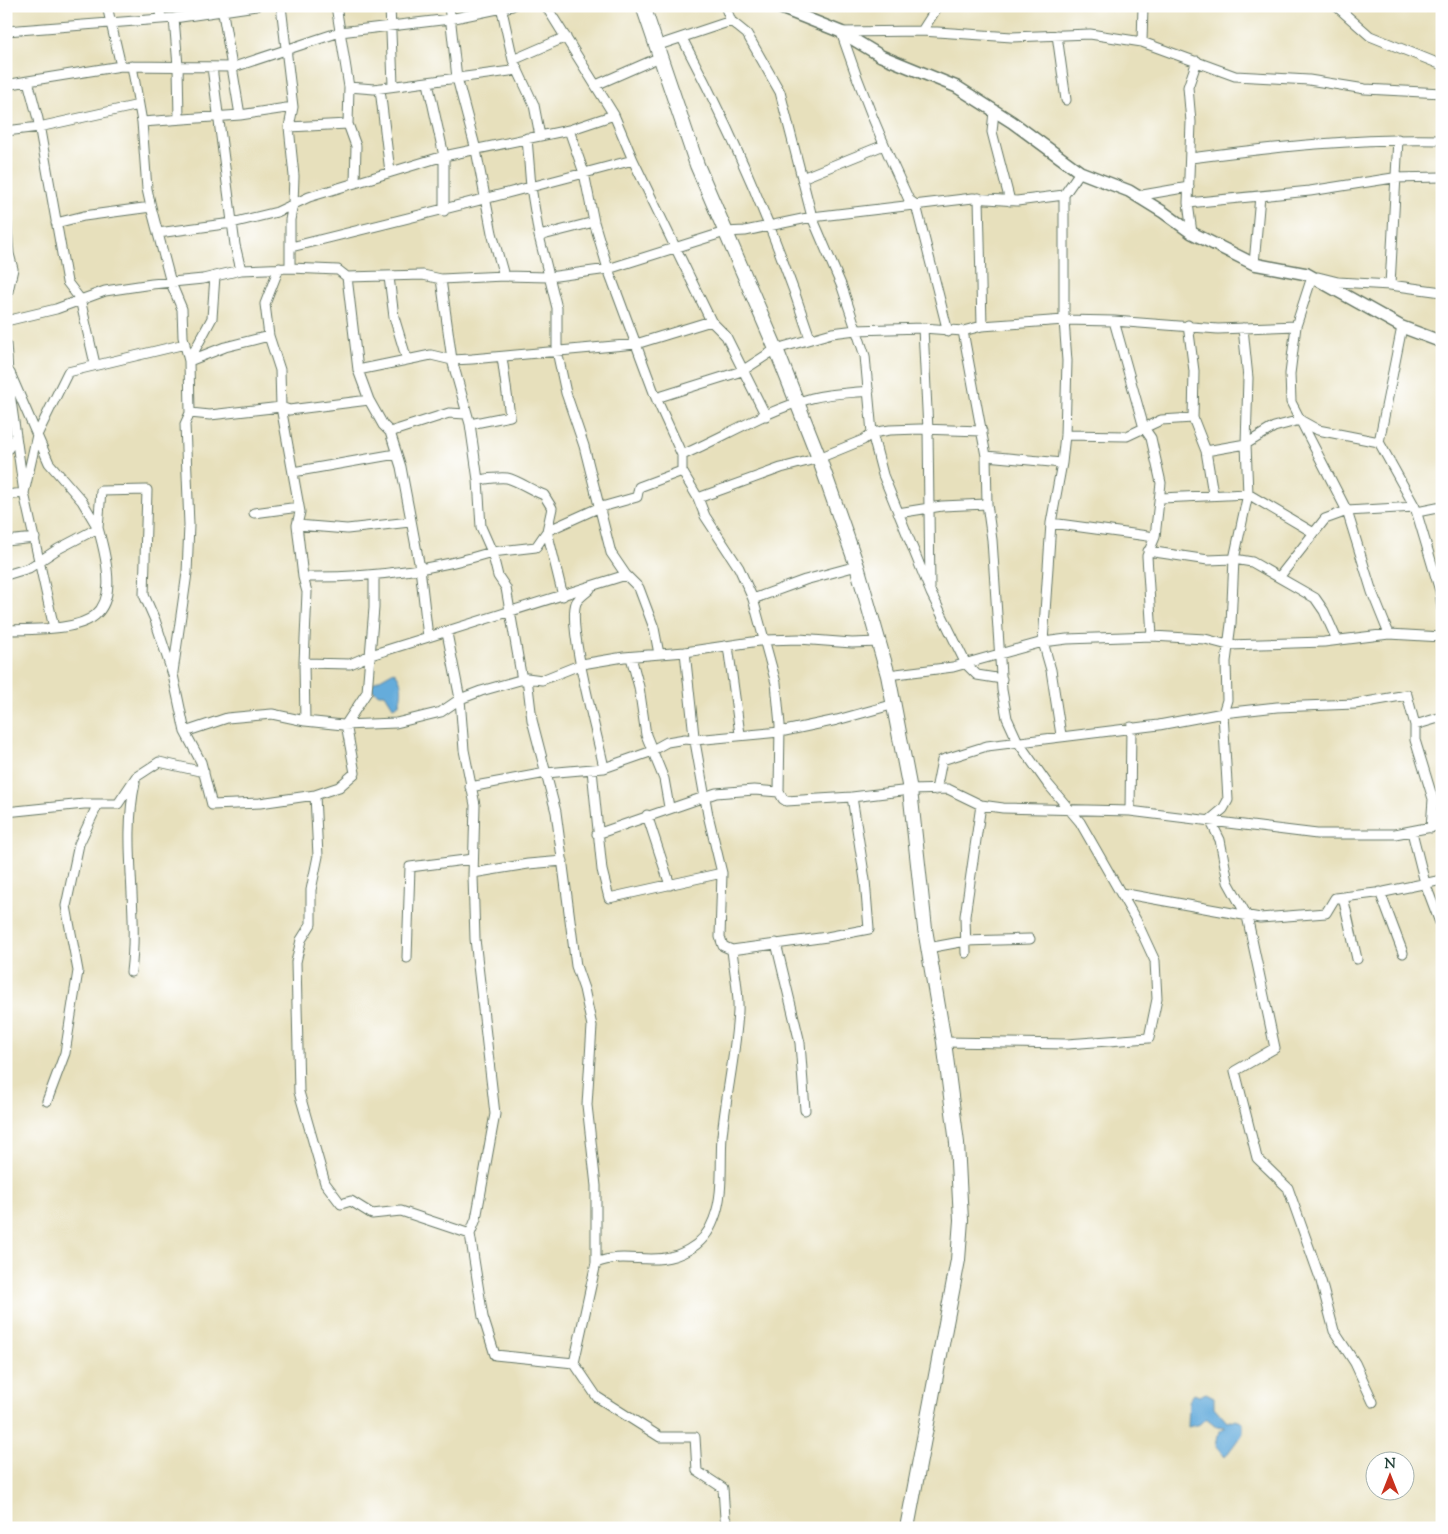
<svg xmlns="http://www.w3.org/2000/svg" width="1448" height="1534" font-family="'Sorts Mill Goudy',serif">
<rect width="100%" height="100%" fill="#fff"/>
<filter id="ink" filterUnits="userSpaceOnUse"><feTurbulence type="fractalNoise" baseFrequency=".02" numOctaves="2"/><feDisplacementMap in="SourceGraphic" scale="10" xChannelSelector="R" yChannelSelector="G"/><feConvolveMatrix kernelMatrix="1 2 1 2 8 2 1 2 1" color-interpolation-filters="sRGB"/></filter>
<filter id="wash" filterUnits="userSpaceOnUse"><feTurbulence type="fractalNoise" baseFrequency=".0096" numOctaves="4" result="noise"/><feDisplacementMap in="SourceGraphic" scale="20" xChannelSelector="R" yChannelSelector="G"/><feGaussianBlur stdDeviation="1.12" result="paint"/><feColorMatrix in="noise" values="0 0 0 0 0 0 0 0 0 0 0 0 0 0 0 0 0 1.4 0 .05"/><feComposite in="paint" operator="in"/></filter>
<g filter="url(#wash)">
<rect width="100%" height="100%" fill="#e7e0bc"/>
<path fill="#65acdb" stroke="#427488" d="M394,671C403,681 403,692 399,704L393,707L385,694H379L371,689V684Z
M1206,1393L1214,1397V1407L1227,1422L1236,1419L1243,1423V1433L1225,1457L1216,1446L1219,1431L1226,1427L1216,1426L1206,1418L1200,1424L1188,1427L1189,1401L1194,1394L1199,1396Z"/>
</g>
<g filter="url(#ink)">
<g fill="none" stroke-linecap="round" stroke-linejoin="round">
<defs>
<path id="minor" d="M107,6L121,66
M159,6L161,18
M281,6L293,107L289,127L294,176L293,204L290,220V268
M336,6L349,87L348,124L356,146L355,182
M390,6L393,85
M449,6L457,78L476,150L492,233L504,276
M501,6L513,60L534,105L540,136
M546,6L614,115L633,160L711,321L726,336L766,416
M725,6L731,21L747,34L780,92L812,217L842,287L865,356L872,433L883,475L931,593L966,664L977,675L1002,679
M1336,6L1370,36L1442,65
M222,7L240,115
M174,18L178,66L179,119
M6,31L174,18L256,6
M922,31L938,6
M1057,35L1066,100
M682,38C733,134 776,234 810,338
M1142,42L1143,6
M656,46L731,21
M513,60L566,37
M132,66L142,122L147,189L151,207L171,283L182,309L183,337L189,361L190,413L185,424L189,525L187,573L173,672
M212,67L235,245L241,270
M28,81L121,66L234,67L340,32L450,19L512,6
M428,83L444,156V211
M6,85L28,81L38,119L67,282L80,299L95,364
M596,85L660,57
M349,87L374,89L518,70
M380,89L390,172
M994,111L992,132L1010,201
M142,122L240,115L293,107
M289,127L348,124
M569,130L584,173L594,222L608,269L656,398L682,455V471L698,498L705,516L739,568L753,599L776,683L780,725L779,792L783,799L786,801L852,797L910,790L948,789L981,805L1003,808L1130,811L1317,834H1395L1442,825
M6,131L39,127L139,105
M527,138L531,187L539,236L557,308V351L566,393L584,446L611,553L626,575L639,588L654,628L659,654
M1191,158C1274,147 1358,138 1442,140
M802,178L884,145
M1064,195V320L1114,321L1144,428L1151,438L1161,483L1155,537L1147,556L1152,636
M1137,196L1189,187
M979,198L982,326
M1188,203L1310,191L1393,178L1442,177
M6,215L9,254L13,269L6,300
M56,223L84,216L151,207
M158,233L232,223L277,212L309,197L444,156L569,130L614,115
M1192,233L1188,203L1191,122L1188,87L1197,61
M539,236L594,222
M291,247C405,219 519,191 633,160
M1254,264L1260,196
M279,268L265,304L269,336L280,370L281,407L300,512L297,525L303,577L307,592L304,663L305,721
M347,277L358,370L369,400L383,425L390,432L401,467L420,568L428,637
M389,277L394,317L407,360
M1312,277L1296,326L1290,374L1291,402L1347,511L1372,592L1389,634
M1318,277L1338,282L1390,285L1442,292
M441,279L452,360L470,424L478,480L481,527L492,552L536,547L547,531L598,508L637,497L639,487L682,471
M1390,285L1398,139
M6,321L56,309L105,291L152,284L203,279L241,270L290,268L338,270L347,277L423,275L441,279L504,276L549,277L608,269L725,232L745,231L812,217L973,198L1017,201L1064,195L1080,172
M1114,321L1218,329L1296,326
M1188,325L1194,371L1193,418L1206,451L1213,494
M923,328L928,430L930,588
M948,332L916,205L909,200C883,145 860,89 841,32L922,31L1012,37L1090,34L1142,42L1235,76L1309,80L1365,89L1442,93
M6,344L9,386L24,493L54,628
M189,361L212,318L215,276
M189,361L225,347L269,336
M358,370L431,355L452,360L472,359L636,344L711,321
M10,373L49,463L82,501L98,528L101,491L147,490L144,595L155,620L173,675L185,732L201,762L212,805L260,803L315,795
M656,398L742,371L776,349L832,333L856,330L923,328L963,331L982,326L1064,320L1067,361L1065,435L1062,463L1051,523L1043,642L1051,670L1061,735
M190,413L210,415L281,407L289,410L369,400
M470,424L510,416L502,357
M390,432L449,413L466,414
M1065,435L1127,436L1161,420L1193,418
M1206,451L1246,444L1248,378L1243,328
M6,452L16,436
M682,455C724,437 767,410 812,398C831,393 850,393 869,391
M986,456L1062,463
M293,472L396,454
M478,480C487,479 498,477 507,478C517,480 533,491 544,495L552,508L547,531L563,596
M6,495L24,493L37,435L68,372L185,344
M698,498L781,468L819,458L863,440L872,433L890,430L920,429L982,431
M1161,498L1248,494L1314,533
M1415,507L1440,591L1442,609
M1417,512L1442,507
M254,513L299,507
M898,513L942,506L987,504
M1051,523L1155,537
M297,525L347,529L410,522
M6,541L35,538
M1148,551L1208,560L1234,559L1252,562L1315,598L1324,611L1337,640
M6,575L29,568L58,549L98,528C126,625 94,629 6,630
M374,575V608L367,692L346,724L355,773L339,787L315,795L318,856L311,890V924L301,940L296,962L299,1092L325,1183L341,1204L351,1201L372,1214L401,1211L470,1234L483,1317L495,1355L574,1363L597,1397L660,1437H695L697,1471L723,1488L725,1518L731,1528
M1280,576L1325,519L1347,511L1415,507L1379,442
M303,577C367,578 430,571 492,552L498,576L506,588L522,680
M590,589C586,593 578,598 576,603C567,629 598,736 604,768
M753,599L805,580L857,566
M447,633L460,699L464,750L475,805L473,876L475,939L495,1114L476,1219L470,1234
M728,646L740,734
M631,657L639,687L646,735L664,779L669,807
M304,663L350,664L371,655L626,575
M888,675L953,667L1043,642L1067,639L1152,636L1205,639L1228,645L1324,642L1389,634L1442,637
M527,678L532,720L556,812L576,966L584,989L592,1026L587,1105L596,1186V1263L574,1363
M1415,725L1442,717
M185,732L227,718L272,714L305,721L343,725L396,723L441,712L460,699L481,691L527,678L542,680L582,664L624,657L685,652L766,640L799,639L852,643L879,642
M592,770L602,870L609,898L722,873
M470,787L546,773L604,768L647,753L667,742L685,739L695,740L780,732L837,720L895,704
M936,790L942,760L987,746L1159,725L1223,713L1277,707L1355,704L1407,695L1415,725V740L1433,799L1431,828
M1130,811L1131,727
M6,812L84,804H118L136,777L159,762L204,772
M647,815L670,885
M1412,832L1425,883L1442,928
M597,834L716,793L754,790L779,792
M473,873L528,864L563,861
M1380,892L1403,953
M1121,893L1260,918L1326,913L1335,898L1384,892L1442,880
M1343,897L1357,959
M776,943L800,1043L805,1110
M928,948L966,941L1030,939
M732,950L827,937L869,929L865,880L852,797
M966,953L965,916L981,805
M407,958L410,867L473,859
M131,972C139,910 122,842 135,783
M944,1042L1067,1044L1149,1038L1157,999L1155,961L1136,920L1080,822L1047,783L1018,742L1007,718L1002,690L992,540L987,504L986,456L963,331
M47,1101L65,1053L78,971L66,906L79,844L98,804
M596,1263C627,1250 655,1269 688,1250C701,1243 709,1233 714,1219C724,1194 720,1163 722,1136C726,1094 736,1053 738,1011C739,991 734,970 732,950L723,946L720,937L722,873L708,815L694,736L685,652
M1373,1402L1355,1363L1334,1331L1321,1281L1288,1188L1257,1158L1235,1071L1275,1048L1247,916L1228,882L1220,840L1210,820L1223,809L1228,800L1223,713L1227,700L1226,662L1231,624L1234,559L1248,494L1246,444L1274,427L1300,420L1318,430L1379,442L1402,327"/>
<path id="tertiary" d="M776,6L841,32L881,56L957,87L1012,122L1080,172L1129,191L1163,212L1192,233L1254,264L1307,274L1402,327L1442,342"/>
<path id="primary" d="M643,6L697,165L776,349L819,458L857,566L888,675L910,790L925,929L944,1042L957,1143L961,1220L958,1260L907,1528"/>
</defs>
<use href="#minor" stroke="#657664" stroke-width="11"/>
<use href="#tertiary" stroke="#657664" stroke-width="14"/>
<use href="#primary" stroke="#657664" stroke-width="16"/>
<use href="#minor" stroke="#fff" stroke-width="9"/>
<use href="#tertiary" stroke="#fff" stroke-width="11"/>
<use href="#primary" stroke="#fff" stroke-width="14"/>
</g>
</g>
<rect width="1448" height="1534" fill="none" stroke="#fff" stroke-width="25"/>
<g transform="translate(1390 1476)"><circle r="24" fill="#ffffff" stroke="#a5b1ae"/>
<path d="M0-4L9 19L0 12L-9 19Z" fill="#c8321e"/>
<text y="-8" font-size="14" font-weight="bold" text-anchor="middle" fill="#1f3d34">N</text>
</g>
</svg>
